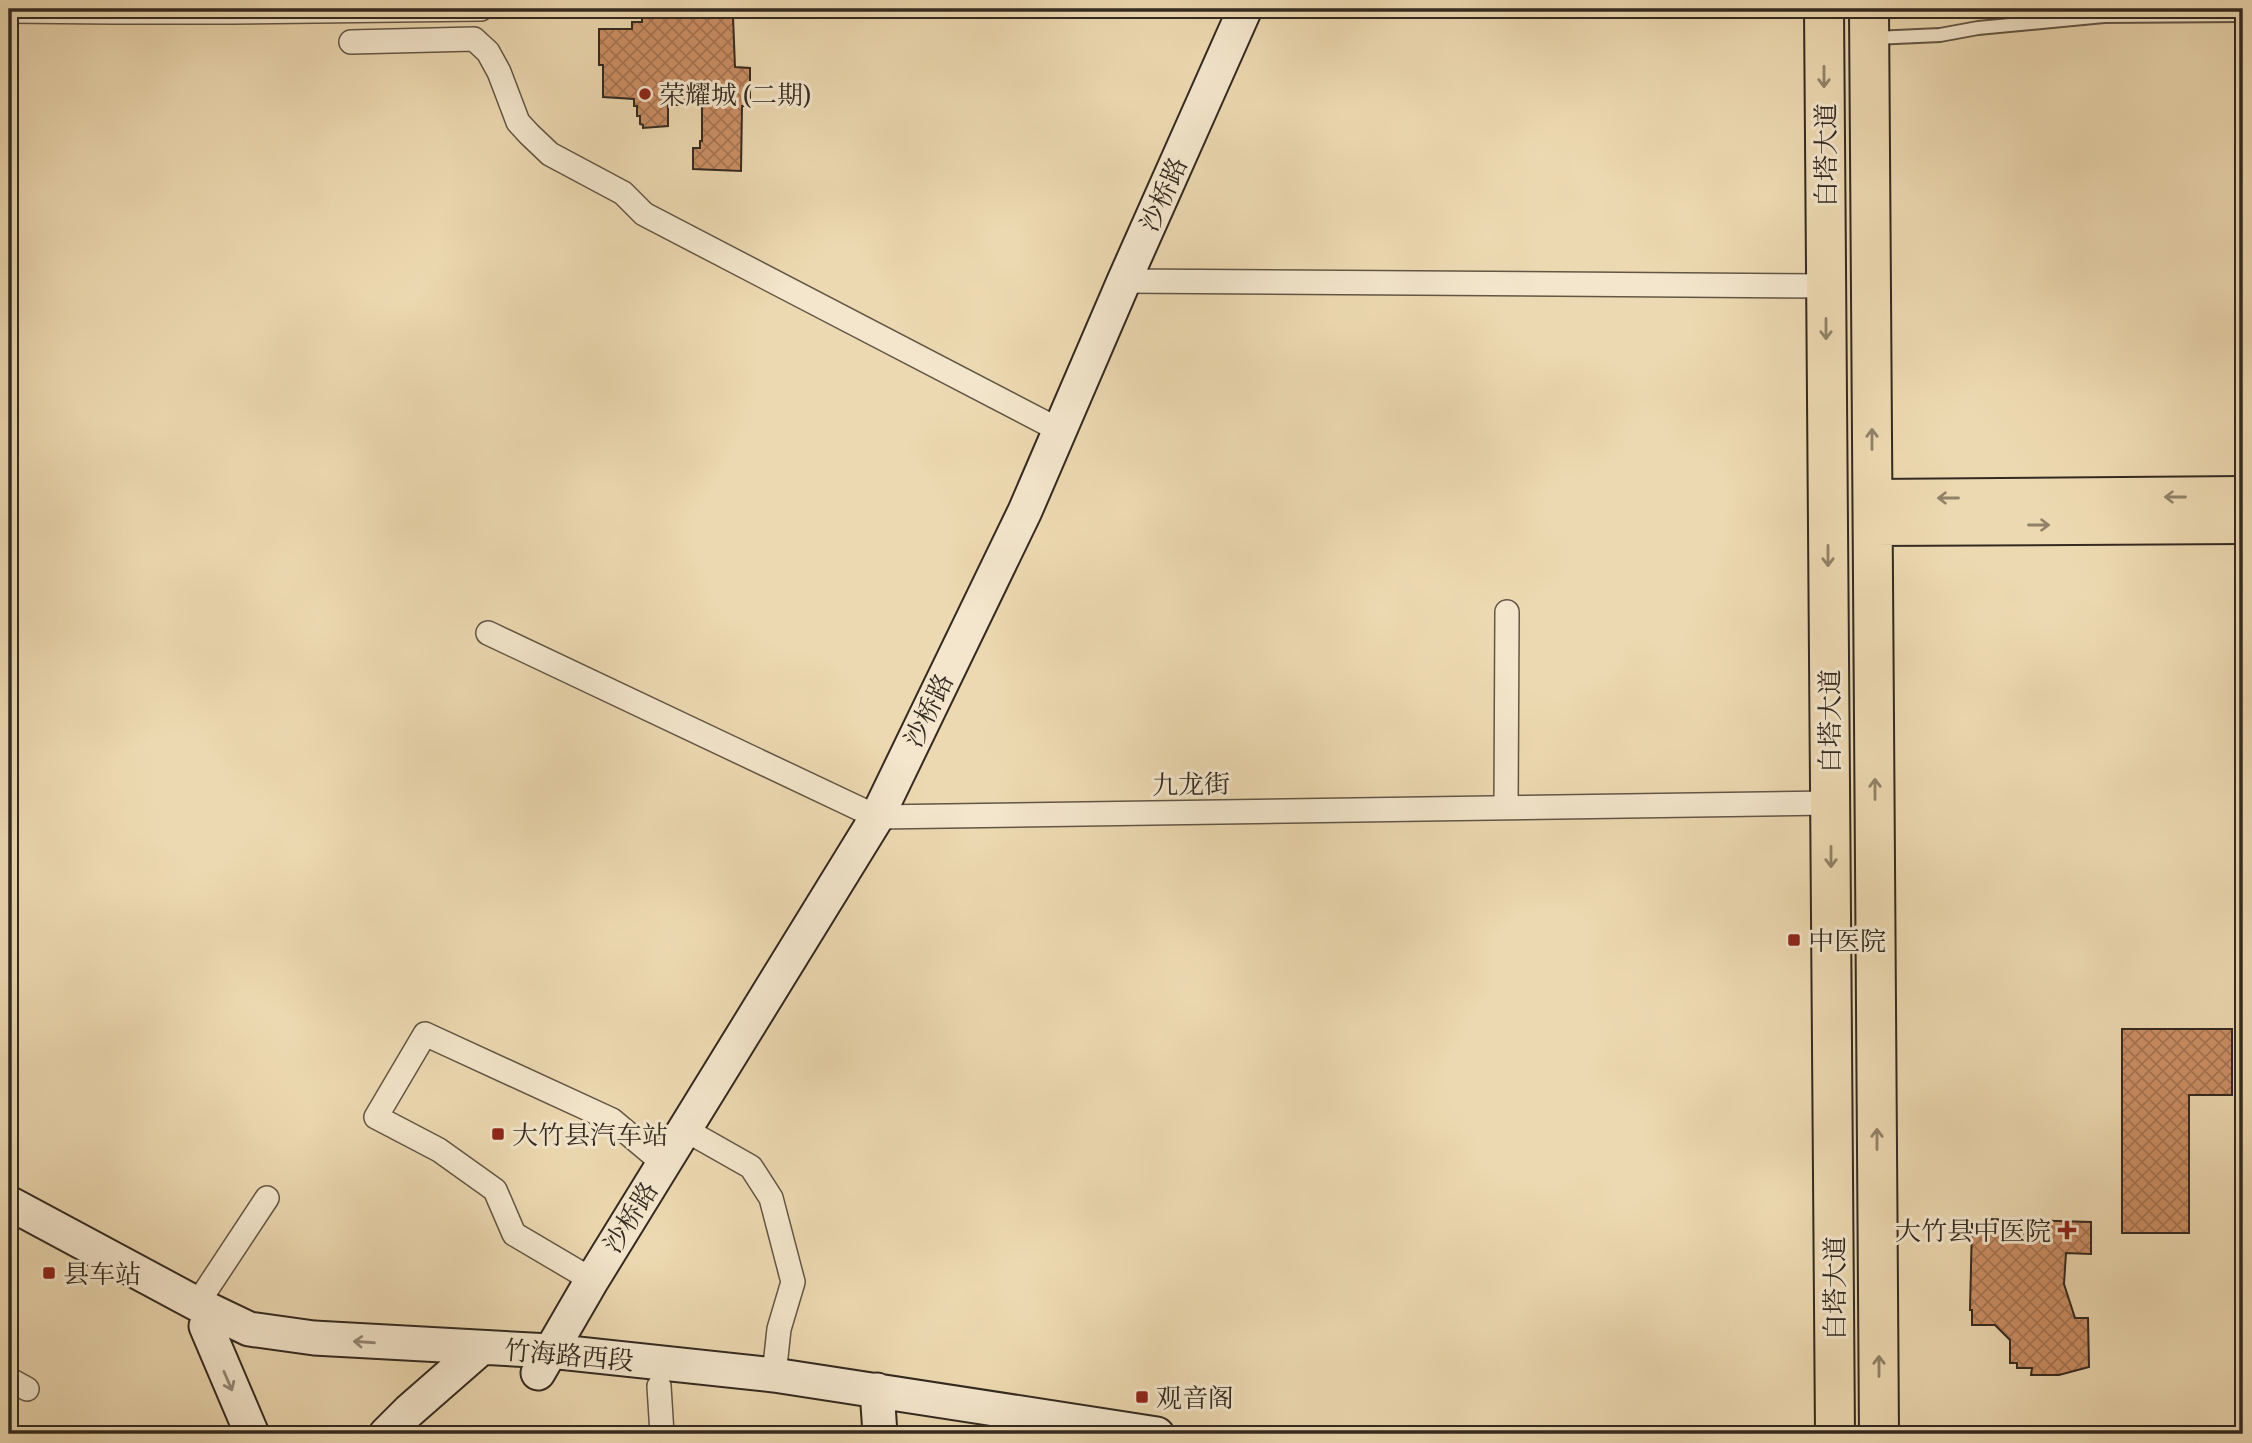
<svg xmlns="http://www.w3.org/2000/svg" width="2252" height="1443" font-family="'Gentium Book Plus','Noto Serif SC',serif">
<defs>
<pattern id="building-cross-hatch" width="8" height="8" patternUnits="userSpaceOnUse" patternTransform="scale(1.75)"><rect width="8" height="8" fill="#cc8f65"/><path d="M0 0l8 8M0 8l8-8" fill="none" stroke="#a67553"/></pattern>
</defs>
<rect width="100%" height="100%" fill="#edd9b1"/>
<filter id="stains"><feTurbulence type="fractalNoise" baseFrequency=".00286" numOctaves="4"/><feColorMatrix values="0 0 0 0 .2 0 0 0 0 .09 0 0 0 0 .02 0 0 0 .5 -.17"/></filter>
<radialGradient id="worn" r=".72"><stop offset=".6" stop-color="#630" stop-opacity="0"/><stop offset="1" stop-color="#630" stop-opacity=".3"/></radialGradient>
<path fill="url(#building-cross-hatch)" stroke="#332a21" stroke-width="2" d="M654,16L733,17L735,67L750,68V102H745V106H742L741,171L693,169V148H700V141H702V105H668V126L643,128V125L640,124V116H637V106H634V99L603,97V65H599V29H632V22H642V17Z
M2122,1029H2232V1095H2189V1233H2122Z
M1986,1219L2091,1222V1254L2066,1253L2064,1284L2075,1318H2088L2089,1367L2059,1375H2031L2032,1368H2017V1363H2010V1340L1995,1325H1972V1310H1970L1972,1224H1986Z"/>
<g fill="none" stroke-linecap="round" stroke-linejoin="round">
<defs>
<path id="lane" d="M1874,38L1940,35L1978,28L2104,16L2243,15"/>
<path id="street" d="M113,9V12H231V9
M9,11L113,12
M231,12L481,9
M351,42L474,39L488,52L499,72L518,122L529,134L550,154L623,193L644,214L1059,430
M1124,281L1826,286
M488,633L877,817L1830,803
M1506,807L1507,612
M684,1129L751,1167L771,1198L793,1282L779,1329L774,1375
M592,1280L514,1234L495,1190L439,1150L376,1117L425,1034L612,1120L663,1163
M197,1304L267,1198
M9,1379L27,1389
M659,1386L662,1434"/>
<path id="secondary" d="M9,1203L197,1304L249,1329L314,1338L550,1351L774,1375L1157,1434
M206,1326L252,1434
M538,1373L592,1280L877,817L1025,511L1124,281L1245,9
M877,1390L880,1434
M386,1434L409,1411L481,1348"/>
<path id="highway" d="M1824,9L1835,1434
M1869,9L1879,1434
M1873,499L2243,496
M1873,526L2243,524"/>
</defs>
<use href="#lane" stroke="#625645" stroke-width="16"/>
<use href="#street" stroke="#625645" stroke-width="26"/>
<use href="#secondary" stroke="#332a21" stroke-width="37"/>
<use href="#highway" stroke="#332a21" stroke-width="42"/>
<use href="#lane" stroke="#f3e6cc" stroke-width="12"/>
<use href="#street" stroke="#f3e6cc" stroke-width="23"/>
<use href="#secondary" stroke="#f3e6cc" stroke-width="33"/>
<use href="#highway" stroke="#edd9b1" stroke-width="38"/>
</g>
<defs><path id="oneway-shaft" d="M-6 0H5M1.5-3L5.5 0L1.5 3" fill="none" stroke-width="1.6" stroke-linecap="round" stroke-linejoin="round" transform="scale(1.75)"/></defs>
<g stroke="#908269">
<use href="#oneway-shaft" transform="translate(1824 77) rotate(90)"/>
<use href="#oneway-shaft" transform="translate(1826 329) rotate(90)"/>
<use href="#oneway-shaft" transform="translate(1872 439) rotate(-90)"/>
<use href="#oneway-shaft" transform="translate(2175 497) rotate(180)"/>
<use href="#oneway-shaft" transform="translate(1948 498) rotate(180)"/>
<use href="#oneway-shaft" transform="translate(2039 525)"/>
<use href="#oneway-shaft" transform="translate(1828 556) rotate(90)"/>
<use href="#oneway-shaft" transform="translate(1875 789) rotate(-90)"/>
<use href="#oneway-shaft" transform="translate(1831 857) rotate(90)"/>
<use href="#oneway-shaft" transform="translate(1877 1139) rotate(-90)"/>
<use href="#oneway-shaft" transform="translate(1879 1366) rotate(-90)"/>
</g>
<g stroke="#938876">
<use href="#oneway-shaft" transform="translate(364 1342) rotate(-176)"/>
<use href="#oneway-shaft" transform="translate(228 1381) rotate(67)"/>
</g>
<g fill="#8f2418" stroke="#f3e6cc" stroke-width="2.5">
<circle cx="645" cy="94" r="7"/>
<rect x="1787" y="933" width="14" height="14" rx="3.5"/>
<rect x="491" y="1127" width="14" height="14" rx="3.5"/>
<path d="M2063.5 1219.5h7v7h7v7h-7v7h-7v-7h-7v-7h7z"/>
<rect x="42" y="1266" width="14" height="14" rx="3.5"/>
<rect x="1135" y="1390" width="14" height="14" rx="3.5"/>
</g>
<g text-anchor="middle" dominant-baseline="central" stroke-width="6" stroke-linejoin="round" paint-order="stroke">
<g font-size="26" fill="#332a21" stroke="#f3e6cc" text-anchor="start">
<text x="659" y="94">荣耀城 (二期)</text>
<text x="1808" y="940">中医院</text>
<text x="512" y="1134">大竹县汽车站</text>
<text x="2051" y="1230" text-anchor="end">大竹县中医院</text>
<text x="63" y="1273">县车站</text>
<text x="1156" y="1397">观音阁</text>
</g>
<g font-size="26" fill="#332a21" stroke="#f3e6cc">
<text transform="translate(1825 155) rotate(-90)">白塔大道</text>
<text transform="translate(1163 194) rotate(-66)">沙桥路</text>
<text transform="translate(928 710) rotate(-64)">沙桥路</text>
<text transform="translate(1829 721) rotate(-90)">白塔大道</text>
<text transform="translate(1191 784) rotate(-1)">九龙街</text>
<text transform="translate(630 1217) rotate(-58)">沙桥路</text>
<text transform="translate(1834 1288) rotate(-90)">白塔大道</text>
<text transform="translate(569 1355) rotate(5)">竹海路西段</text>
</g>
</g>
<rect width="2252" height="1443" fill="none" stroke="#edd9b1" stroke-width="35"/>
<rect x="10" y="10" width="2231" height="1422" fill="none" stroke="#332a21" stroke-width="3.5"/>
<rect x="18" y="18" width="2217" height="1408" fill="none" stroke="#332a21" stroke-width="2"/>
<rect width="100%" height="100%" filter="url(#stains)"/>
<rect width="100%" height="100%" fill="url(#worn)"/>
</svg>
